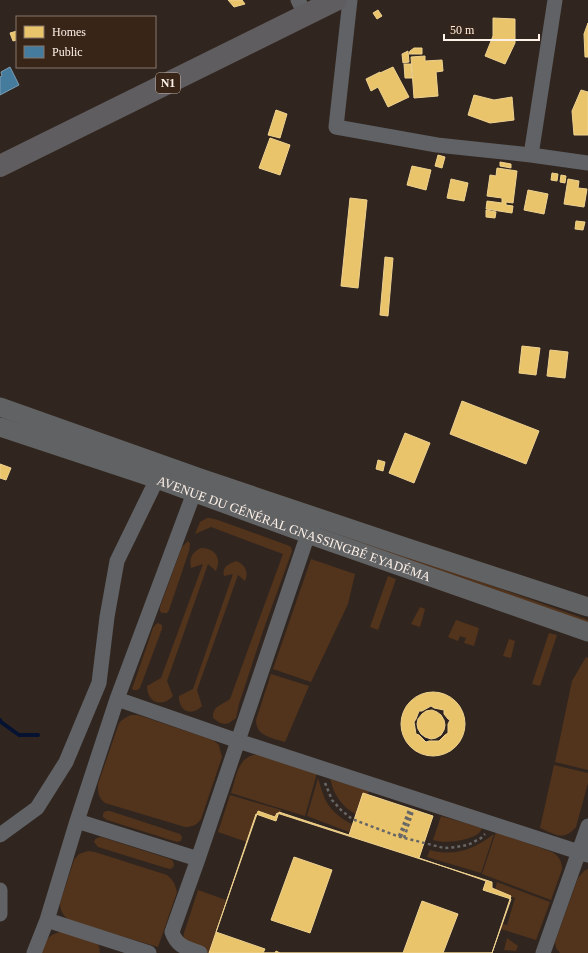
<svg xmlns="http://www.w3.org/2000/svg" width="588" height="953" font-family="Georgia,serif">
<rect width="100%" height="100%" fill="#31261f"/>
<path fill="#52331c" d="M207,518H210L218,520L287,545L291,547L292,551L263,631L239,704L236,718L229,723L225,724L220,723L213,718C213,705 221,706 230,699L283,554L211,527L195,534L200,522Z
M331,532L445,569L588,620V627Z
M188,541L190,544L189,551L169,610L167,613H162L160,611V607L182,547Z
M201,548C215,548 222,558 216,571L208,564L167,681L173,696C162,708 147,703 147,686L161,678L203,564L191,568C189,558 192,552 201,548Z
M311,559L355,574L348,604L311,682L273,669Z
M236,561C245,564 249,572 245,581L238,575L197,690L202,706C192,717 178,711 179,696L193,689L233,574L224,576C222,567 228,564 236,561Z
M388,576L396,579L378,630L370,627Z
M420,607L425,609L420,627L411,624Z
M456,620L479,628L474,646L464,643L466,638L460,636L458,641L448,637Z
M158,623L162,625V629L140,688L137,690H133L132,688L133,686L153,628L156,624Z
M549,633L557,635L540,686L532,684Z
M509,639L515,641L511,658L503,656Z
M586,657L588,658V770L555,762L572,681Z
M271,674L309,686L285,742C272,738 256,736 256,720Z
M131,715H138L213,740L219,745L222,757L201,819C197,825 192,827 185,827L105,803C98,797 98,793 98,784L119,723C123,719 126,717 131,715Z
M253,755H258L317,773L305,816L231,793C236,778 237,760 253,755Z
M554,765L588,773V783L576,827C563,842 555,834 540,828Z
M318,778C320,785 322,792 325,799C331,812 344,821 356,826L355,831L350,829L349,832L307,816Z
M330,779L369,791L360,816C349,812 339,802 334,791C332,787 332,783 330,779Z
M230,795L281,810L280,814L275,817L258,812L247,842L218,832Z
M107,811H110L180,834L182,837L181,841L177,842L107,820L103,817V814L104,812Z
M441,816L482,828C481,830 480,832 479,833C469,841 444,844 433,840Z
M496,832L552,852C559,856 562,861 562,869L551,900L482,874Z
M494,834L481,873L427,857L430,850C455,857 474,849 494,834Z
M101,837L170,859L173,861L174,866L171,869L166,868L98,847L94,842C95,838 97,838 101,837Z
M88,851L95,852L167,875C174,881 175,884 177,892L158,947L71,921C64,917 60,911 60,903L74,860L79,854Z
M588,869V953H560L556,948L555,942L578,878L584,871Z
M497,882L550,902L536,940L501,929L502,924L507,925L515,898L495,890Z
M198,890L226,900L215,933L234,941L227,953H206L183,939L184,933Z
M63,931L96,942L99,946L100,953H40C48,938 46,936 63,931Z
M507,938L518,946L516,951L504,950Z"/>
<path fill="#061231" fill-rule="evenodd" d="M433,697C435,698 439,698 442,699C455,703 463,721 457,734C453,742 446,747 438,749C408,755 394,715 421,700C424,698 429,698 433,697ZM431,706L434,708L444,710C444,714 446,718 450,720L448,724V733L445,735L439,741H429L424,739L416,734L414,722L416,719L419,711H422Z
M417 725a14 14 0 1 1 28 0a14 14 0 1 1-28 0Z"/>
<path fill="#e9c46a" stroke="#efd290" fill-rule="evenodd" d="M228,0H242L245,4L234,7Z
M378,10L382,16L377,19L373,13Z
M493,18L515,19V43L505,64L485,56L493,36Z
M588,23V57H585L584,34Z
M17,31V40L13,41L10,33Z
M414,48H422V54H409L410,51Z
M408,51L409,62L403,63L402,54Z
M425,56V61L442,60L443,71L436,72L438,96L414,98L411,57Z
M404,64H411L412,78H405Z
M393,67L409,97L388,107L378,87L371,91L366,79L380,72V73Z
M581,90L588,92V135H574L572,111Z
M474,95L494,100L512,97L514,120L490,123L468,115Z
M276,110L287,114L280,138L268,135Z
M270,138L290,145L280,175L259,168Z
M438,155L445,157L442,168L435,166Z
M500,162L511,164V168L500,166Z
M412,166L431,170L426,190L407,185Z
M497,168L517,171L513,203L506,202V205L513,206L512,213L486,209L487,201L502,203V198L487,196L490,175L496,176Z
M552,173L558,174L557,181L551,180Z
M561,175L566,176L565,183L560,182Z
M451,179L468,183L464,201L447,198Z
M568,179L579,181L578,188L587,189L584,207L564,204Z
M528,190L548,194L544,214L524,210Z
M350,198L367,200L358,288L341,286Z
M486,210L496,212L495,218L486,217Z
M576,221L585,222L583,230L575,229Z
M385,257L393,258L388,316L380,315Z
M522,346L540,348L536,375L519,373Z
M550,350L568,352L565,378L547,376Z
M462,401L539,431L526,464L450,434Z
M405,433L430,443L414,483L389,473Z
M378,460L385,462L383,471L376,469Z
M0,464L11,468L6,480L0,478Z
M401 724a32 32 0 1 1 64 0a32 32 0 1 1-64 0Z
M431,706L434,708L444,710V714L448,719L450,720L448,724V733L445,735L439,741H429L426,742L419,735L416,734L414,722L416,719L419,711H422ZM432,710L437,712L441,715L444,720L445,725L444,730L441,735L436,738L431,739L425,737L421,734L418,729L417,724L418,719L422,714L426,711Z
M363,793L433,816L419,858L486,881L483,890L511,899L492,953H209L256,814L276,821L279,812L349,835Z
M258,811L275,817L277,813L492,882V888L511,896L492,953H443L458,914L422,901L403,953H280L276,951L275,953H263L265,949L216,932ZM294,857L332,870L310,933L271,920Z"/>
<path fill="#457b9d" stroke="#7c9eb4" d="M10,67L19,85L0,95V77L2,76L1,72Z"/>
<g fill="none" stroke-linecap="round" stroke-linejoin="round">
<path stroke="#061231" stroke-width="4" d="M0,720L1,722L19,735H38"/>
<path stroke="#676667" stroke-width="2.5" stroke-dasharray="3 3" stroke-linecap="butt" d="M325,783L332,800L341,810L352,819L397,836L444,848L456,847L468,845L481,838L485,834
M399,836L409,810
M401,837L411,810
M404,838L413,811"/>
<path stroke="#606266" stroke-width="15" d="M298,0L305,14
M350,0L336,127L437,145L531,155L588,163
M531,155L555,0
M117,699L238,741L588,855
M77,821L198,859
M0,835L37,808L66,762L99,683L107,617L117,561L157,479
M0,890V914
M47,920L149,953
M34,953L47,920L77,821L117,699L198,482
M200,953C187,948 177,947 172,932L198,859L308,534L312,524
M543,953L588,826"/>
<g stroke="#616264" stroke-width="19">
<path d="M0,407L200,478L402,546L588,607"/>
<path id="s1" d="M0,427L157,479L308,534L588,632"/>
</g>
<path stroke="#605d60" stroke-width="22" d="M0,166L336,0"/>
</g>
<g text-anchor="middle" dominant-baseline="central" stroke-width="4" stroke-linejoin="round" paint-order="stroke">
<rect fill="#382518" stroke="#c3b4aa" stroke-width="1" x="156" y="73" width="24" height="20" rx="3"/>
<g font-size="12" font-weight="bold" fill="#fef1e8">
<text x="168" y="83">N1</text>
</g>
<g font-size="13" fill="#fef1e8" stroke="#382518">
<text stroke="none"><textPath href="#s1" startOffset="311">AVENUE DU GÉNÉRAL GNASSINGBÉ EYADÉMA</textPath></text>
</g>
</g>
<rect x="16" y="16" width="140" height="52" fill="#382518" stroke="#87776b"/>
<rect x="24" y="26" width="20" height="12" fill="#e9c46a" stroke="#87776b"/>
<text x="52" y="36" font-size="12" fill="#fef1e8">Homes</text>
<rect x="24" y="46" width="20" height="12" fill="#457b9d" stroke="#87776b"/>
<text x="52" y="56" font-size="12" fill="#fef1e8">Public</text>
<path d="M444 34v6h95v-6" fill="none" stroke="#fef1e8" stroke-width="2"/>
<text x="450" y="34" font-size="12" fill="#fef1e8" stroke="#382518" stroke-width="3" paint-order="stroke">50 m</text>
</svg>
